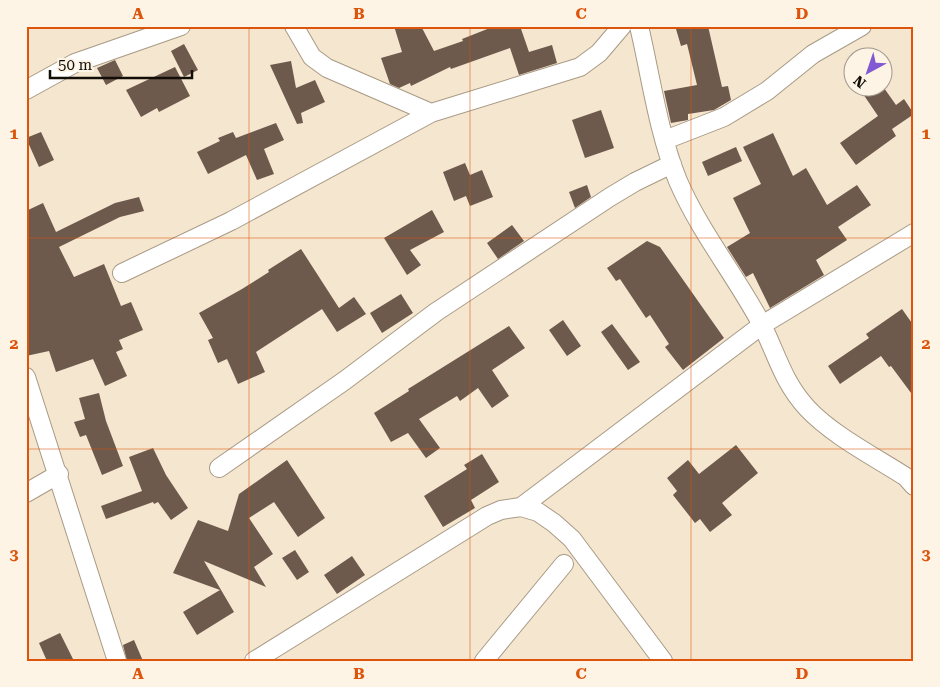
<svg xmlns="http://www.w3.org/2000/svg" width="940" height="687" font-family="'Roboto Serif',serif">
<rect width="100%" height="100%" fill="#f5e6cf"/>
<path fill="#6e594d" d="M394,26H421L434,51L463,41L462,39L495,26H520L529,52L552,45L557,63L519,75L510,48L451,69L450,67L411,86L410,83L399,88L390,84L381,58L402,52Z
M687,26H708L722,87L728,86L731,100L714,110L688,114V120L671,123L664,91L697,85L687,44L681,46L676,29Z
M184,44L198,70L184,77L171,51Z
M115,60L123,76L106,85L97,68Z
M291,61L296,88L315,80L325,102L301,113L303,123L297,124L270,65Z
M175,67L190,96L159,112L157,108L141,117L126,90Z
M859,88H884L896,105L904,99L914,114L892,129L896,136L856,165L840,143L878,116Z
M601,110L614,148L585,158L572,120Z
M276,123L284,140L264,149L274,174L257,180L246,155L208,174L197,152L220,141L218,138L233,132L236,138Z
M41,132L54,160L39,167L26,138Z
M773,133L793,176L806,168L827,205L857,185L871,205L838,227L847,240L816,260L824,275L770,308L753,273L746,277L727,247L750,233L733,198L761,184L743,147Z
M736,147L742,161L708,176L702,162Z
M465,163L470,175L482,170L493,197L470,206L466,196L454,201L443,172Z
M587,185L591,197L575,208L569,192Z
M139,197L144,211L120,217L59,247L74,277L104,264L121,306L131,302L143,330L119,340L123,349L116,352L127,376L105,386L93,359L56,372L49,351L26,356V211L43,203L56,232L115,203Z
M432,210L444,232L410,250L421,265L407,275L384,238Z
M512,225L524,241L498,259L487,243Z
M647,241L660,247L724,338L683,370L665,347L669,344L650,315L646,318L620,279L616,281L607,268Z
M301,249L339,308L354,297L366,314L337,332L322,309L256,352L265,372L238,384L227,359L218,363L208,340L213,338L199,313L242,289L269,272L268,270Z
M401,294L413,313L382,333L370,313Z
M902,309L914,326V397L891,366L889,367L881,356L840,384L828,366L869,338L866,334Z
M563,320L581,346L567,356L549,330Z
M612,324L640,362L628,370L601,332Z
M509,326L525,348L492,370L509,396L492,408L478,388L460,401L457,396L419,419L440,448L426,458L408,433L391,442L374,413L409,391L408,389Z
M99,393L106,421L123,466L102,475L86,435L80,437L74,422L85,419L79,398Z
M736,445L758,473L722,503L732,515L710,532L700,519L695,523L673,495L677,491L667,478L688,460L699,474Z
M153,448L166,475L188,508L171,520L158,502L154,504L153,502L106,519L101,506L142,491L129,457Z
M482,454L499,482L471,500L475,508L443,527L424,496L467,469L464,465Z
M287,460L325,518L298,537L274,502L249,518L273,554L254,567L266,587L204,561L234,612L197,635L183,612L220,590L173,573L198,520L228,531L239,494Z
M295,550L309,572L297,580L282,558Z
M352,556L365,575L337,594L324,575Z
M60,633L74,661H47L39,643Z
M134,640L143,661H127L123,645Z"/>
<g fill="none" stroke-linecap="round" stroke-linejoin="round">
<defs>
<path id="street" d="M294,26L312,57L327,68L431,113
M639,26C651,77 658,132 678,181C700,232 736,276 762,325C777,355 783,382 807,408C832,435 875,457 906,477L914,486
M26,90L75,63L181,26
M665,140L724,117L767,91L813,54L862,26
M122,273L231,221L431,113L580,67L599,53L622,26
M26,377L117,661
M219,468L344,381L436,312L610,197L635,182L672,164
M26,493L59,474
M521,507L762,325L914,233
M254,661L487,516L501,510L521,507L538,512L554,523L572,539L663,661
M484,661L564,564"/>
</defs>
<use href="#street" stroke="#a89a85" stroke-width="20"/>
<use href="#street" stroke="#fff" stroke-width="18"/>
</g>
<path fill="none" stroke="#dd550c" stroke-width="1" stroke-opacity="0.55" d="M249,26V661M470,26V661M691,26V661M26,238H914M26,449H914"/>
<rect width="940" height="687" fill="none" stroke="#fdf4e6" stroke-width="55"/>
<g transform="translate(868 72) rotate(220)"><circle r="24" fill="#fdf4e6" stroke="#9f988c"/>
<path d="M0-4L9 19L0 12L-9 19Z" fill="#8359d3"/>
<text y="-8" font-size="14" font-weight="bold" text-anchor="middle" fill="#120d06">N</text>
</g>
<path d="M50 70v8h142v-8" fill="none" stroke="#120d06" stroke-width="2.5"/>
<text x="58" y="70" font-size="15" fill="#120d06" stroke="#fdf4e6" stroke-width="4" paint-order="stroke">50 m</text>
<rect x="28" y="28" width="884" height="632" fill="none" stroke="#dd550c" stroke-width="2"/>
<g font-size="16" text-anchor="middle" font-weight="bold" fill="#dd550c">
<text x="138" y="19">A</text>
<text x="359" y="19">B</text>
<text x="581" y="19">C</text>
<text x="802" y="19">D</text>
<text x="14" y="139">1</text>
<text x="926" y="139">1</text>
<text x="14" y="349">2</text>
<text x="926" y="349">2</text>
<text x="14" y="560">3</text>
<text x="926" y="560">3</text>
<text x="138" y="679">A</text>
<text x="359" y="679">B</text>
<text x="581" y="679">C</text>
<text x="802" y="679">D</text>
</g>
</svg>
